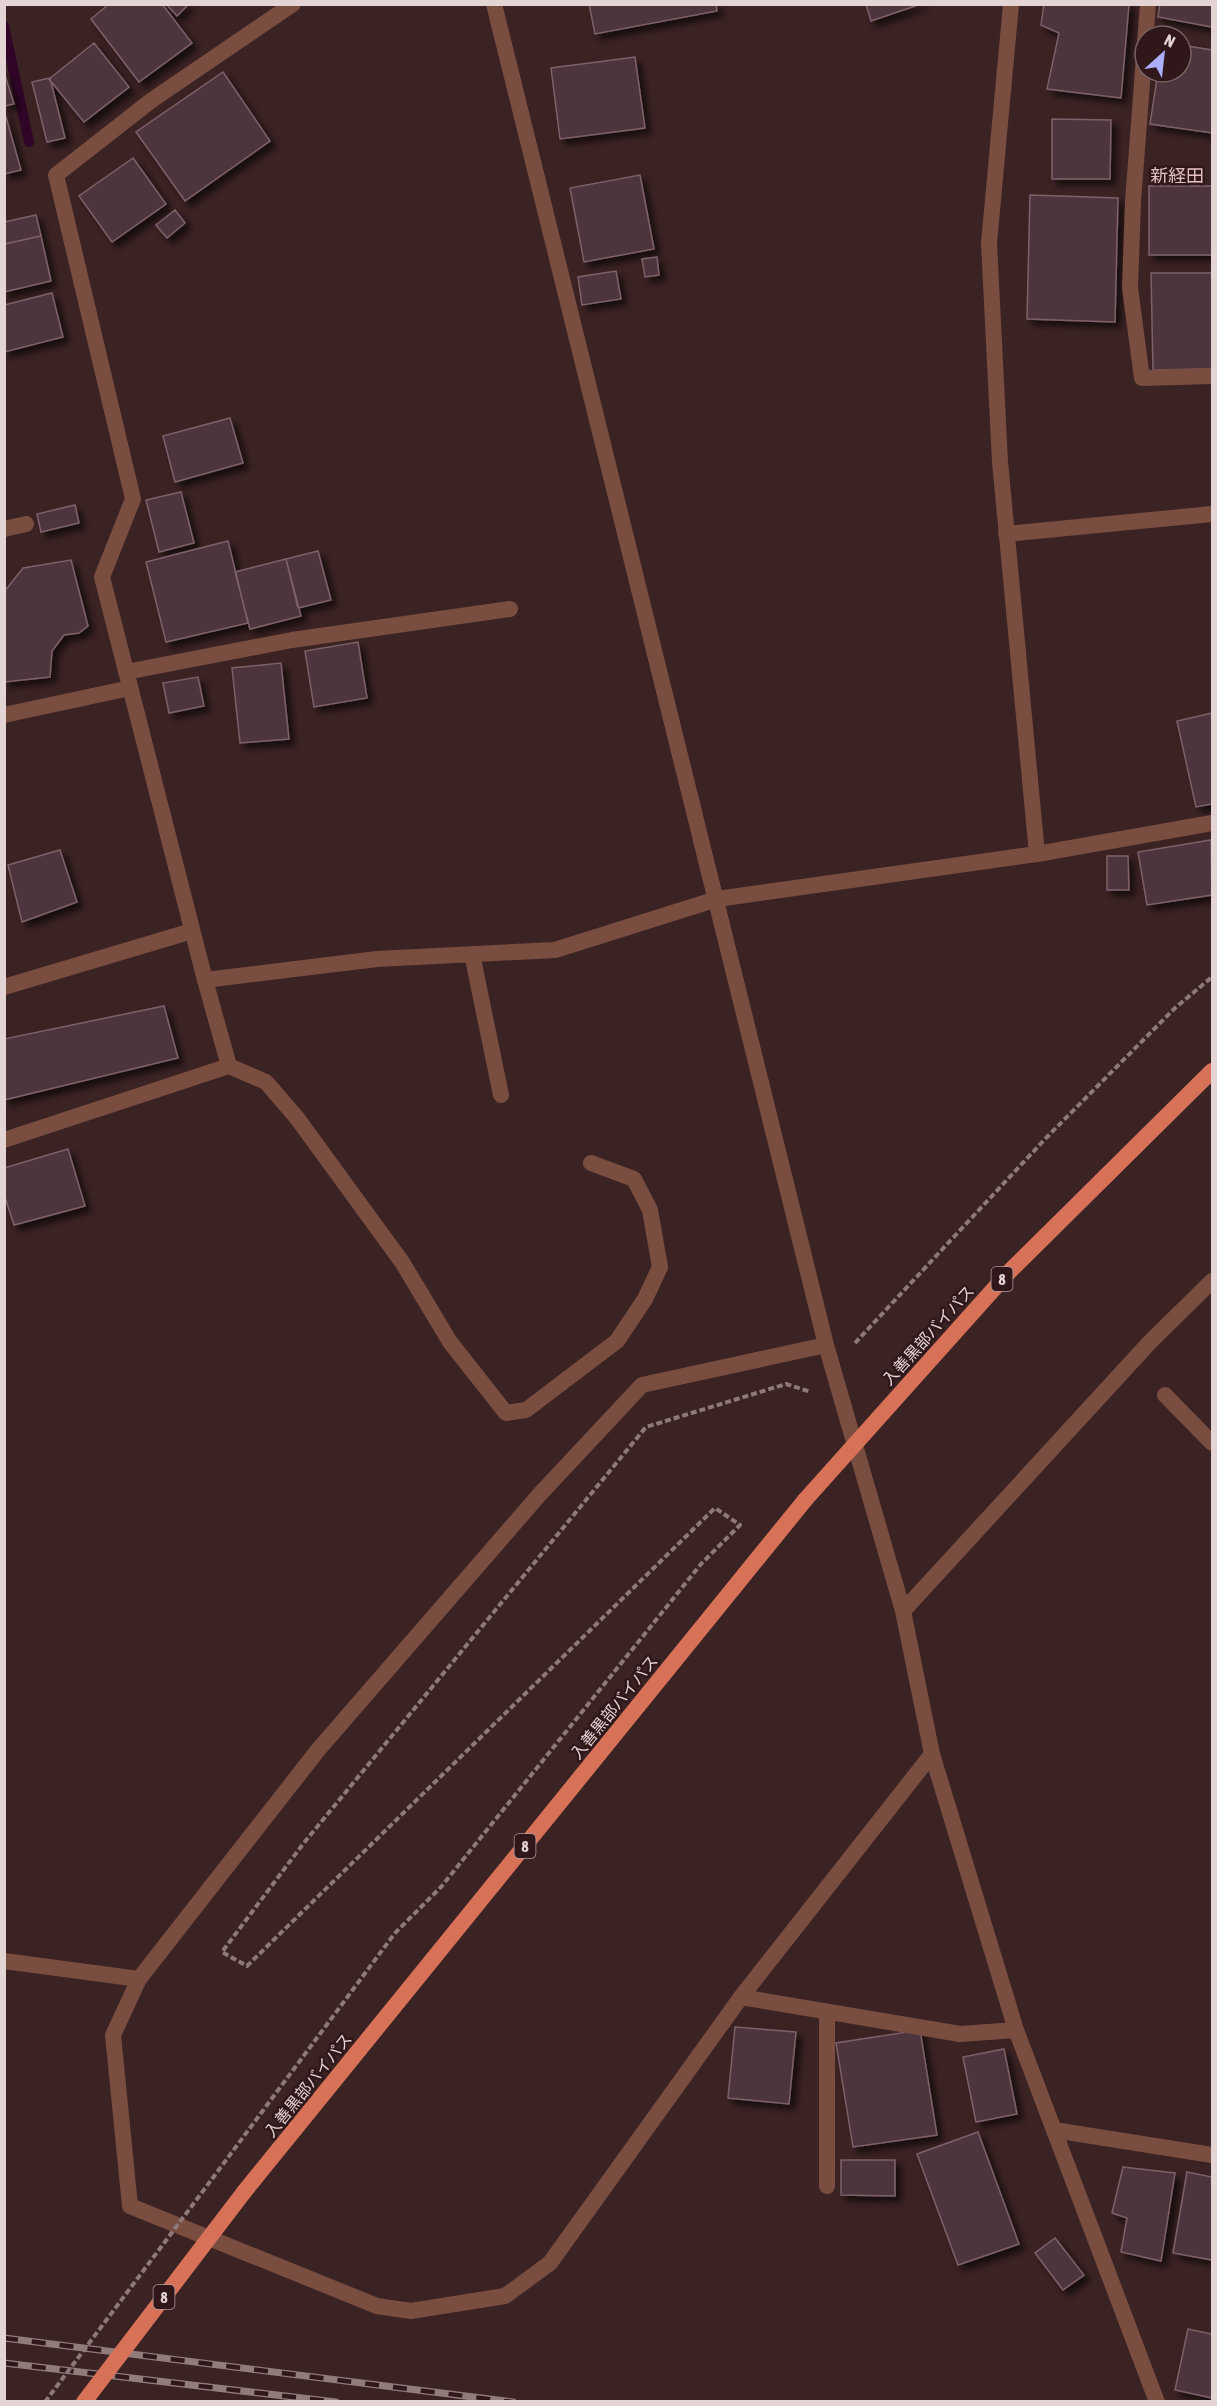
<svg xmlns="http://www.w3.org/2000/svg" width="1217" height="2406" font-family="'Asap Condensed','Noto Sans JP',sans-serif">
<defs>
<filter id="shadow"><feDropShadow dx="5.5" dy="5.5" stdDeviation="3" flood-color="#0009"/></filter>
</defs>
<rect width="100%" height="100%" fill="#3b2223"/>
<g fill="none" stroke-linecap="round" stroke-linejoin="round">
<path stroke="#300527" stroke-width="10" d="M4,26L29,142"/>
</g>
<path fill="#4e343d" stroke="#7d616a" stroke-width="1.5" filter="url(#shadow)" d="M109,4H162L192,43L139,82L91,19Z
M166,4H189L177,16Z
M589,4H716L717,11L595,34Z
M866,4H921L871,21Z
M1044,4H1129L1121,98L1047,89L1059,33L1041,25Z
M1160,4H1212V27L1158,17Z
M94,43L129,87L84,122L49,79Z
M1181,45L1212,50V133L1150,124L1158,72H1181Z
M635,57L645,128L560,139L551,68Z
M4,72L14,104L4,106Z
M223,72L270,141L185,201L136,132Z
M50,78L65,138L47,142L32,82Z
M4,110L21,170L4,174Z
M1052,119L1111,120L1110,179H1052Z
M133,158L166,204L112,242L79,196Z
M640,175L654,249L584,262L570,188Z
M1149,186H1212V255H1149Z
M1030,195L1118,198L1115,322L1027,319Z
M175,210L185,223L167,238L156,225Z
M36,215L41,236L5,244L4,222Z
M41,236L51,281L4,292V244Z
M657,257L659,275L645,277L642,259Z
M616,271L621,299L582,305L578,277Z
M1151,273H1212V369L1153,370Z
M52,293L63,337L4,352V305Z
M230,418L243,463L175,482L163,436Z
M181,492L194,543L159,552L146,500Z
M75,505L79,523L41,532L37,514Z
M228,541L248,623L166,642L146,562Z
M318,551L331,600L298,608L286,559Z
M286,559L301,616L250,629L235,572Z
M71,560L88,626L79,633L64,635L52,651L50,677L4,682V592L23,568Z
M358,642L367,698L314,707L305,651Z
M281,663L289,739L240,743L232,668Z
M198,677L204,706L169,713L163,683Z
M1212,713V804L1196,807L1177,721Z
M1211,840L1212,895L1147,905L1138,852Z
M60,850L77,902L22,922L8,865Z
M1107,856H1128L1129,890H1107Z
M164,1006L178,1058L4,1100V1039Z
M68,1149L85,1206L14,1225L4,1194V1168Z
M735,2027L796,2032L789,2104L728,2098Z
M920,2030L937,2135L853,2147L836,2043Z
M1004,2049L1017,2114L976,2122L963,2057Z
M978,2132L1019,2244L958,2265L917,2154Z
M841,2160H895V2196L841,2195Z
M1123,2167L1175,2173L1161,2261L1121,2252L1127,2218L1112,2213Z
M1187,2172L1212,2177V2260L1173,2253Z
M1055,2238L1084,2275L1063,2290L1035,2253Z
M1188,2329L1212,2334V2398L1175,2390Z"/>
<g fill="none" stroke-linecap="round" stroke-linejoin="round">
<path stroke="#8e797a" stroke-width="4" stroke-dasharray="6 3" stroke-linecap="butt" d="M855,1343L1046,1138L1175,1008L1212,977
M212,2179L395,1933L441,1887L701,1564L740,1525L715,1508L247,1966L222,1952L303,1844L646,1427L786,1384L811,1392"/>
<path stroke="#7a4d41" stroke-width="16" d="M1148,4L1133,202L1130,288L1142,378L1212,376"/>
<path stroke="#7a4d41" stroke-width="16" d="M494,4L826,1345L903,1611L932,1754L1016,2030L1157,2402
M1011,4L989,243L1000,462L1037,854
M4,529L26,524
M1006,534L1212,514
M126,672L292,640L510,609
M4,715L130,688
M472,954L501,1095
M205,980L377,959L555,950L717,899L1037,854L1212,823
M4,987L192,931
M229,1066L266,1082L297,1118L402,1262L450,1342L506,1413L526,1410L617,1341L645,1299L660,1267L650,1210L634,1179L591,1163
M4,1140L229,1066L205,980L102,577L133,499L56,175L152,100L293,4
M1165,1395L1212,1443
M903,1611L1149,1343L1212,1281
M4,1961L139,1979L113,2035L130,2206L377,2306L411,2311L505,2296L550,2263L741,1997L960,2034L1016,2030
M139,1979L318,1750L540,1494L642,1385L826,1345
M741,1997L932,1754
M1054,2130L1212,2155
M827,2186V2012"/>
<path stroke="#d77259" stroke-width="16" d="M244,2192L805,1500"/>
<defs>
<path id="rail" d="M4,2338L513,2402
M4,2363L336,2402"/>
</defs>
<use href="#rail" stroke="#917c7c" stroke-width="7"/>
<use href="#rail" stroke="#30181a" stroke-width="4.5" stroke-dasharray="14" stroke-linecap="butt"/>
<path stroke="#8e797a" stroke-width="4" stroke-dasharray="6 3" stroke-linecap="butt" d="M45,2402L212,2179"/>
<path stroke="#d77259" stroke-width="16" d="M805,1500L1010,1271L1212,1071
M84,2402L244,2192"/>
</g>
<g text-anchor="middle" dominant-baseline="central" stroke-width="5" stroke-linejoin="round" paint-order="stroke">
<g fill="#30181a" stroke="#af9c9c" stroke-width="1.5">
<rect x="991.5" y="1267" width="21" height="24" rx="4.5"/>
<rect x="514.5" y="1834" width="21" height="24" rx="4.5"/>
<rect x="153.5" y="2285" width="21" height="24" rx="4.5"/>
</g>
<g font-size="15" font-weight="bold" fill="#e5d4d4">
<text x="1002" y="1279">8</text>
<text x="525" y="1846">8</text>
<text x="164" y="2297">8</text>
</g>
<g font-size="16" fill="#e5d4d4" stroke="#30181a">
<text transform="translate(928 1335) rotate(-48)">入善黒部バイパス</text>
<text transform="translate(614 1707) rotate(-51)">入善黒部バイパス</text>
<text transform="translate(308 2085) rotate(-51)">入善黒部バイパス</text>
</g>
<g font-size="18" fill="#e2c0c1" stroke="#30181a">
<text x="1177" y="175">新経田</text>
</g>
</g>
<rect width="1217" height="2406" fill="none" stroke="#e5d4d4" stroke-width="12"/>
<g transform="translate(1163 54) rotate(27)"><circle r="28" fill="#30181a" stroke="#786364" stroke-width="1.5"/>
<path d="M0-4.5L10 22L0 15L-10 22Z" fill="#acaffb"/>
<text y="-9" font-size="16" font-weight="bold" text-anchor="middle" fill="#e5d4d4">N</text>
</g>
</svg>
